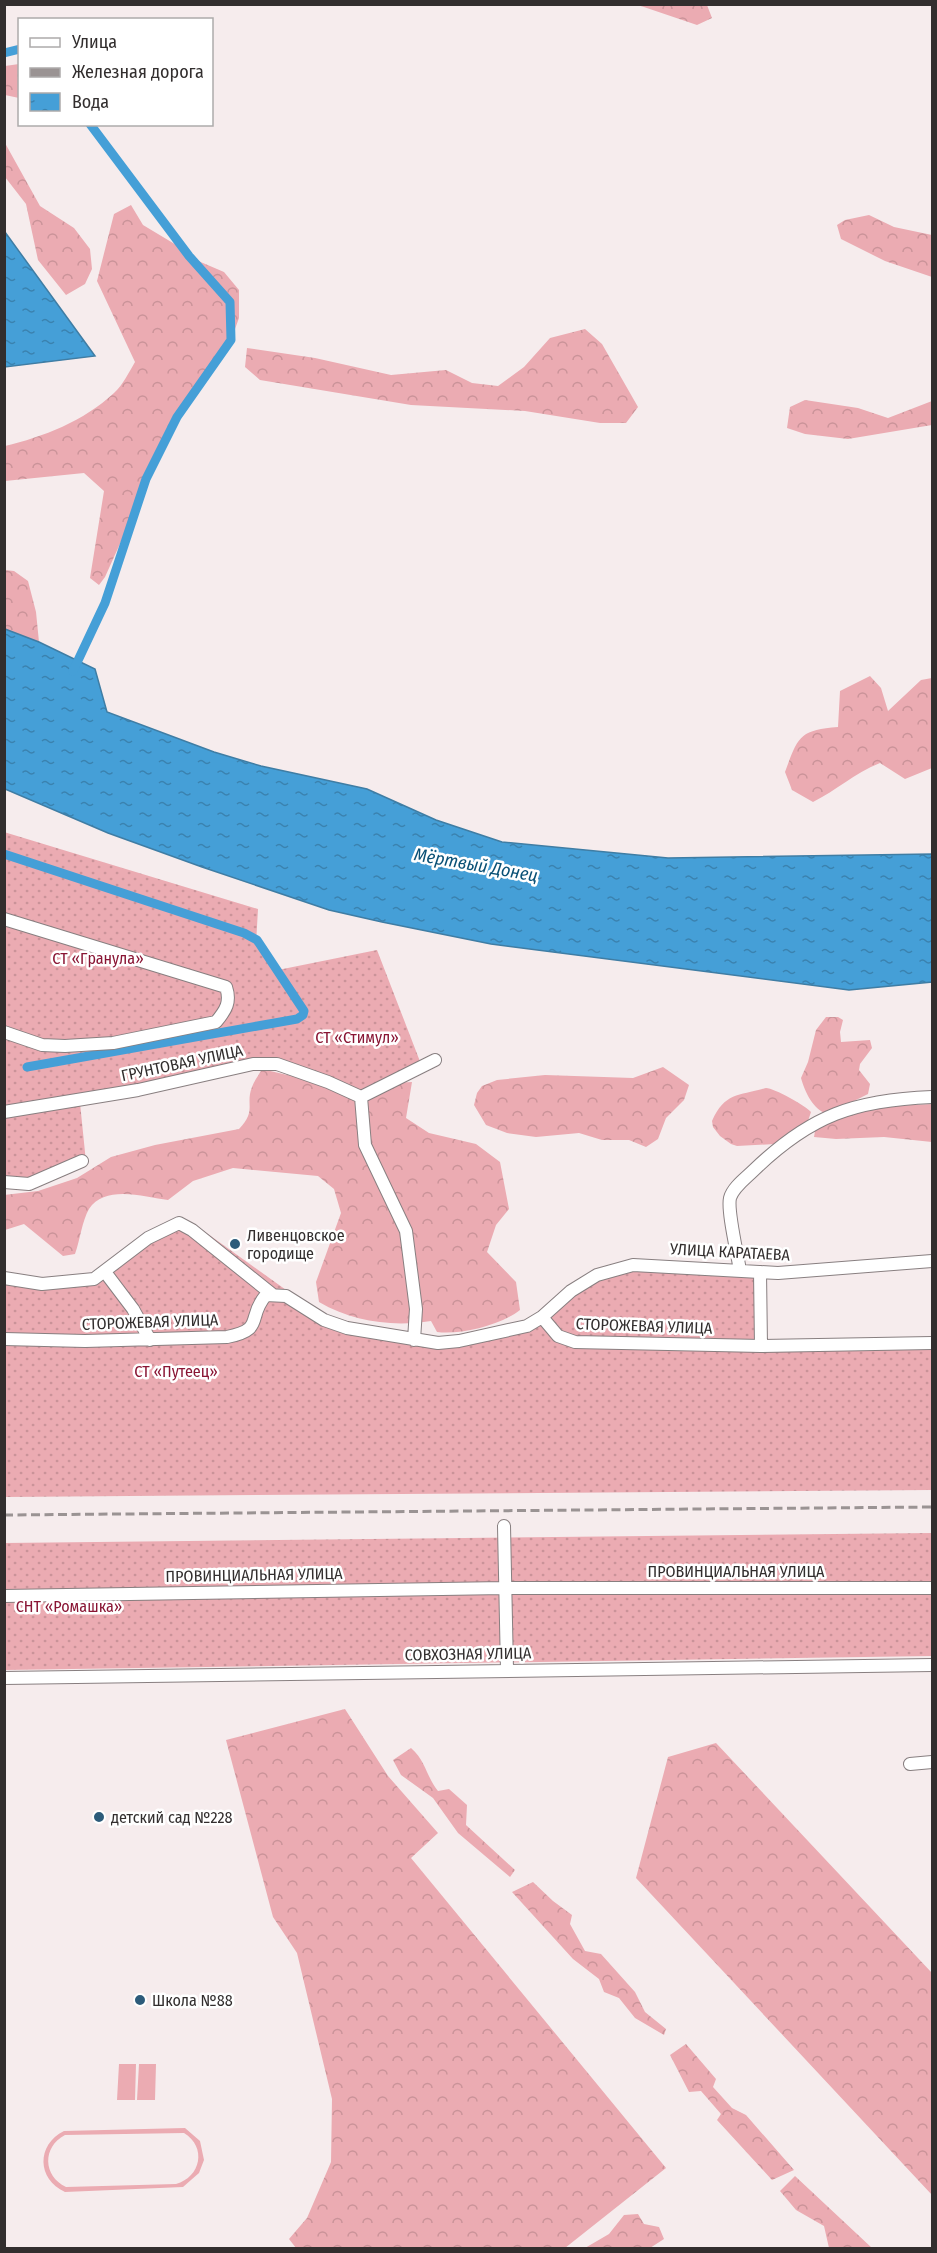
<svg xmlns="http://www.w3.org/2000/svg" width="937" height="2253" font-family="'Fira Sans Condensed',sans-serif">
<defs>
<pattern id="grass-dots" width="8" height="8" patternUnits="userSpaceOnUse" patternTransform="scale(1.5)"><rect width="8" height="8" fill="#ebabb2"/><path d="M2 2h.1M6 6h.1" fill="none" stroke="#ca9399" stroke-width="1.8" stroke-linecap="round"/></pattern>
<pattern id="forest-crowns" width="20" height="18" patternUnits="userSpaceOnUse" patternTransform="scale(1.5)"><rect width="20" height="18" fill="#ebabb2"/><path d="M2 6a3 3 0 1 1 6 0M12 15a3 3 0 1 1 6 0" fill="none" stroke="#ca9399"/></pattern>
<pattern id="water-ripples" width="26" height="14" patternUnits="userSpaceOnUse" patternTransform="scale(1.5)"><rect width="26" height="14" fill="#459fd7"/><path d="M2 4q2-2 4 0t4 0M15 11q2-2 4 0t4 0" fill="none" stroke="#3a82af"/></pattern>
</defs>
<rect width="100%" height="100%" fill="#f6eced"/>
<path fill="url(#grass-dots)" d="M4,832L258,909L256,944L273,971L377,950L421,1064L349,1097L333,1086L301,1080L265,1066L80,1103L86,1162L27,1182L5,1184Z
M178,1220L194,1224L314,1310L341,1321L422,1336L485,1337L530,1325L612,1267L758,1270L762,1347L932,1345V1490L5,1497L4,1282L87,1279Z
M932,1533V1656L5,1670L4,1543Z"/>
<path fill="url(#forest-crowns)" d="M638,5H707L712,18L697,25Z
M19,64V98L5,95V66Z
M5,143L40,206L74,228L90,249L92,269L85,284L66,295L38,260L26,204L5,177Z
M131,205L143,225L188,252L189,257L224,272L239,290V318L231,340L177,417L105,577L99,585L90,578L104,491L84,473L5,481V446C43,437 84,421 114,393C123,385 129,372 135,362L97,281L114,214Z
M869,215L894,227L932,235V277L885,261L841,239L837,225L845,220Z
M585,329L602,344L638,407L626,423H600L525,411L411,405L260,380L245,367L247,348L315,358L391,375L446,370L472,383L498,386L524,367L550,338Z
M805,400L858,408L888,418L932,401V425L848,439L805,434L787,428L790,407Z
M5,570L14,571L28,581L36,612L39,642L5,629Z
M870,676L881,688L888,711L921,680L932,678V768L905,779L880,763C853,774 837,790 813,802L792,790L785,772C798,737 799,730 838,727L840,691Z
M826,1017H838L843,1020L840,1032L841,1042L870,1040L872,1048L860,1064L859,1070L870,1084L868,1094L828,1114C813,1110 805,1092 801,1078L808,1062L816,1030Z
M663,1067L689,1085L684,1100L666,1118L658,1139L646,1147L629,1140H602L579,1133L536,1137L507,1133L486,1125L474,1105L477,1093L482,1086L497,1080L545,1075L633,1078Z
M262,1069L333,1086L367,1101L393,1083L412,1082L406,1118L429,1133L476,1144L500,1162L509,1209L496,1225L487,1252L516,1282L520,1310C501,1325 461,1335 437,1332L431,1321C393,1327 353,1322 319,1302L316,1282L341,1213L334,1189L318,1176L233,1168L193,1181L168,1200C145,1197 105,1184 89,1209C82,1221 80,1240 75,1254L63,1256L24,1224L5,1230L4,1195L38,1191L77,1178L111,1157L155,1145L239,1129C257,1110 245,1105 252,1087C254,1081 259,1075 262,1069Z
M766,1088C774,1088 806,1106 811,1112L808,1121L775,1144L737,1146L731,1144L720,1136L713,1127L712,1121C725,1092 739,1096 766,1088Z
M932,1104V1142L884,1137L836,1139L814,1137L816,1125L873,1107Z
M345,1709L388,1776L438,1833L411,1858L666,2168L565,2248H296L289,2239L307,2218L331,2162L332,2099L297,1953L273,1917L226,1740Z
M716,1743L932,1973V2195L636,1878L668,1757Z
M411,1748C426,1761 426,1776 438,1791L449,1789L467,1805L466,1825L515,1870L510,1877L458,1833L433,1798L401,1775L393,1760Z
M533,1882L553,1901L572,1915L570,1924L585,1951L601,1954L635,1992L645,2012L666,2029L664,2035L635,2018L619,1998L604,1992L599,1979L573,1959L512,1892Z
M686,2044L716,2079L713,2087L732,2108L746,2115L794,2170L772,2180L717,2120L721,2114L701,2091L689,2092L670,2055Z
M795,2176L872,2248H829L824,2226L796,2210L780,2191Z
M638,2214L644,2224L659,2227L664,2239L650,2248H585L609,2234L624,2215Z"/>
<path fill="#ebabb2" fill-rule="evenodd" d="M119,2064H136L135,2100H117Z
M139,2064H156L155,2100H137Z
M185,2128L200,2141L204,2160L199,2173L183,2187L65,2192C37,2179 36,2145 64,2131ZM184,2133C207,2147 201,2177 176,2184L66,2187C43,2176 42,2147 65,2135Z"/>
<path fill="url(#water-ripples)" stroke="#3f7da4" stroke-width="1.5" d="M4,232H5L95,356L5,367Z
M5,629L39,642L95,669L107,712L214,752L261,766L367,789L436,820L502,842L668,858L932,854V982L849,990L491,944L382,922L329,910L202,867L108,833L5,789Z"/>
<g fill="none" stroke-linecap="round" stroke-linejoin="round">
<path stroke="#459fd7" stroke-width="9" d="M4,53L20,49
M73,671L105,603L146,479L177,417L231,340L230,302L189,256L90,124
M4,854L244,933L257,940L304,1011L303,1015L297,1019L27,1067"/>
<defs>
<path id="minor" d="M4,919L226,987C231,1002 226,1010 216,1022L113,1043L65,1046L42,1045L4,1032
M361,1097L435,1060
M4,1112L138,1090L253,1064H277L328,1082L361,1097L365,1145L406,1231L416,1309L414,1340
M4,1182L29,1184L82,1161
M740,1271C738,1256 727,1211 730,1198C733,1187 746,1178 754,1170C811,1115 855,1100 932,1097
M105,1272L133,1309L150,1340
M760,1272L761,1346
M4,1278L42,1284L94,1279L148,1238L179,1223L192,1230L273,1295
M542,1317L558,1336L575,1342L761,1346L932,1343
M4,1339L85,1341L227,1337C266,1329 246,1318 266,1295L286,1296L324,1320L347,1328L438,1343L459,1341L527,1326L542,1317L571,1291L597,1275L633,1265L778,1273L932,1261
M504,1526L507,1670
M4,1596L504,1588H932
M4,1678L932,1665
M910,1764L932,1762"/>
</defs>
<use href="#minor" stroke="#887f80" stroke-width="14"/>
<use href="#minor" stroke="#fff" stroke-width="12"/>
<path stroke="#9a9393" stroke-width="3" stroke-dasharray="9 4.5" stroke-linecap="butt" d="M4,1515L932,1507"/>
</g>
<g fill="#2c5b7a" stroke="#fff" stroke-width="2">
<circle cx="235" cy="1244" r="6"/>
<circle cx="99" cy="1817" r="6"/>
<circle cx="140" cy="2000" r="6"/>
</g>
<g text-anchor="middle" dominant-baseline="central" stroke-width="5" stroke-linejoin="round" paint-order="stroke">
<g font-size="16" fill="#891534" stroke="#fff">
<text x="98" y="958">СТ «Гранула»</text>
<text x="357" y="1037">СТ «Стимул»</text>
<text x="176" y="1371">СТ «Путеец»</text>
<text x="69" y="1606">СНТ «Ромашка»</text>
</g>
<g font-size="16" fill="#322e2e" stroke="#fff">
<text transform="translate(182 1063) rotate(-12)">ГРУНТОВАЯ УЛИЦА</text>
<text transform="translate(730 1252) rotate(3)">УЛИЦА КАРАТАЕВА</text>
<text transform="translate(150 1322) rotate(-2)">СТОРОЖЕВАЯ УЛИЦА</text>
<text transform="translate(644 1326) rotate(2)">СТОРОЖЕВАЯ УЛИЦА</text>
<text x="736" y="1571">ПРОВИНЦИАЛЬНАЯ УЛИЦА</text>
<text transform="translate(254 1575) rotate(-1)">ПРОВИНЦИАЛЬНАЯ УЛИЦА</text>
<text transform="translate(468 1654) rotate(-1)">СОВХОЗНАЯ УЛИЦА</text>
</g>
<g font-size="16" fill="#322e2e" stroke="#fff" text-anchor="start">
<text x="247" y="1235">Ливенцовское<tspan x="247" dy="18">городище</tspan></text>
<text x="111" y="1817">детский сад №228</text>
<text x="152" y="2000">Школа №88</text>
</g>
<g font-size="18" font-style="italic" fill="#0a5176" stroke="#fff">
<text transform="translate(476 865) rotate(10)">Мёртвый Донец</text>
</g>
</g>
<rect width="937" height="2253" fill="none" stroke="#322e2e" stroke-width="12"/>
<rect x="18" y="18" width="195" height="108" fill="#ffffff" stroke="#adabab" stroke-width="1.5"/>
<rect x="30" y="38" width="30" height="9" fill="#ffffff" stroke="#adabab" stroke-width="1.5"/>
<text x="72" y="48" font-size="18" fill="#322e2e">Улица</text>
<rect x="30" y="68" width="30" height="9" fill="#9a9393" stroke="#adabab" stroke-width="1.5"/>
<text x="72" y="78" font-size="18" fill="#322e2e">Железная дорога</text>
<rect x="30" y="93" width="30" height="18" fill="url(#water-ripples)" stroke="#adabab" stroke-width="1.5"/>
<text x="72" y="108" font-size="18" fill="#322e2e">Вода</text>
</svg>
